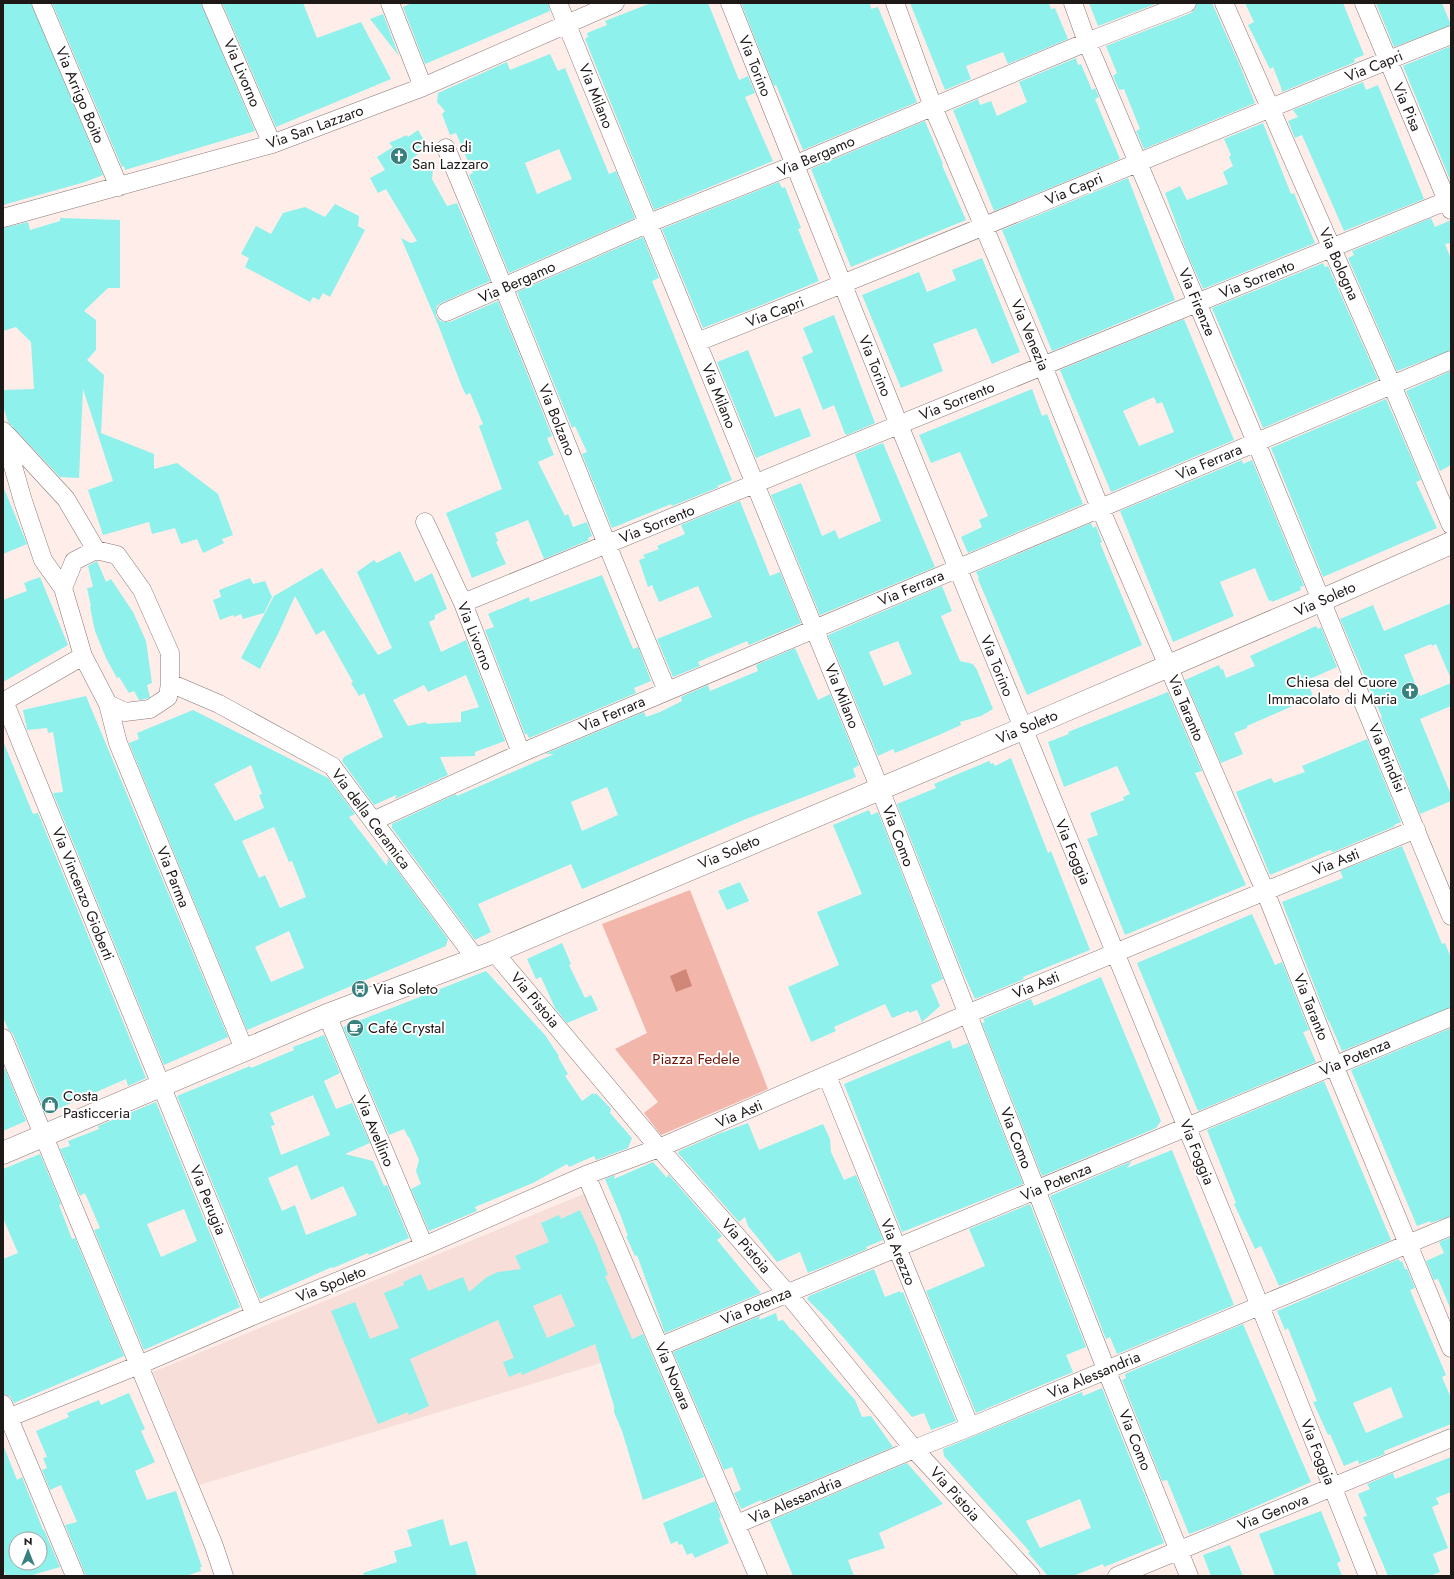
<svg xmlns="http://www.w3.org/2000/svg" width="1454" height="1579" font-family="Jost,sans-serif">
<rect width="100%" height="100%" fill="#feede9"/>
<path fill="#f7ded8" d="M586,1193L643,1334L629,1340L601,1363L199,1485L153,1372Z"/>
<path fill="#f2b7aa" d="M690,890L768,1089L661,1135L644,1113L658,1102L615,1049L647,1033L602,924Z"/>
<path fill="#d18778" d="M686,969L692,986L676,992L670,976Z"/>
<path fill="#8ef1ec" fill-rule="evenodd" d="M3,3H31L103,175L85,182L3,205Z
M52,3H201L255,131L125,170L124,166L122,167Z
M222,3H303L317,38L361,22L391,79L276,127Z
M412,3H548L550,11L425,64L403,7Z
M651,3H708L739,80L748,76L755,93L745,97L773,161L654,210L585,39L588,37L587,33L607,25L605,21Z
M741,3H870L871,9L878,7L917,102L803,150L776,85L774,86Z
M910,3H1049L1051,9L1055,8L1068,39L1008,64L1003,52L966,66L971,79L945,90Z
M1089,3H1158L1098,26Z
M1197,3H1212L1238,61L1255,103L1144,149L1136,131L1140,129L1124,89L1119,90L1113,76L1117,73L1106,46L1191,13L1195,9Z
M1245,3H1343L1364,55L1354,59L1355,62L1282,92L1281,87L1273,67L1270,69L1248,25L1254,22Z
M1376,3H1442L1451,25L1394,47Z
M383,14L399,56L370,19Z
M1451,46V182L1403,66Z
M550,54L558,71L565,68L609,174L616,171L635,218L509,273L469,175L473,173L456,133L450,135L442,114L445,111L437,102L438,93L507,62L510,70ZM559,149L572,179L537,194L525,163Z
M1076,58L1078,65L1081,64L1092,90L1095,88L1099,97L1095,99L1120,159L994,211L953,110L978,99L980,105L991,101L997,116L1027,102L1019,82Z
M1363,82L1366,90L1378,85L1424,199L1344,231L1302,135L1295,138L1288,121L1298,117L1293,110Z
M925,121L943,164L942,165L966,220L851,267L811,169Z
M1263,123L1291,194L1294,193L1315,243L1203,289L1187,253L1165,193L1180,186L1187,200L1228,184L1223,172L1233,166L1229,157L1231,155L1224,139Z
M418,130L428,147L410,160L433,169L432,179L447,206L457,203L490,281L441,303L437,306L436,311V316L440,321L445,322H450L498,301L552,436L547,438L554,455L538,462L565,516L568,514L573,527L587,522L592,536L588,538L589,540L544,559L528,520L495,533L498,541L496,542L506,564L472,578L446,513L502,489L479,426L483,424L470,393L466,395L462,387L439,327L401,238L411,243L417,241L386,189L378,193L370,178L385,170L377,157L393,147L389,143L407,135L408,137Z
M1128,178L1175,300L1052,351L1002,230Z
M779,182L782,188L785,187L801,228L798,229L819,281L764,304L703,328L662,229Z
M335,204L359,216L358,226L365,230L330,297L323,293L319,300L313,297L310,302L245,267L249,258L241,254L256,226L271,234L283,213L305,207L325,217Z
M60,218L120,220V288H108L84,311L96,320V350L87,360L104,375L101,433L154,454V469L177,463L218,494L233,535L222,539L224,543L203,553L197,539L181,544L175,528L152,534L149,522L103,535L88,490L113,481L83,389L79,478L60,477L8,422L3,406V390L34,389L31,342L16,327L3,331V228L28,222L30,230L60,221Z
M1431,218L1435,227L1451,220V243L1445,244L1451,259V350L1397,371L1348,258L1354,255L1352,251Z
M643,237L659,278L652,281L732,480L717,486L719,487L672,506L671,504L612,528L582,454L587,452L575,426L572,428L517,292Z
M982,258L1020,352L992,364L976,328L933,344L943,371L901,388L862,295L919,272L927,292L956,280L952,270Z
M1323,263L1325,267L1328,266L1378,379L1263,428L1212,308Z
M834,315L875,423L847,435L845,434L834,405L823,410L802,357L813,352L803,328Z
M1184,319L1234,440L1111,492L1060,370ZM1154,397L1157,404L1162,402L1174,432L1139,446L1123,411Z
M748,350L775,417L800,408L811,436L756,458L717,362Z
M1451,371V465L1440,471L1406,391Z
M1032,389L1042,416L1047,414L1083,504L968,553L961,537L982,527L979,520L988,516L960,452L931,463L919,435Z
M1386,399L1421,480L1416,482L1437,528L1323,577L1271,448Z
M883,443L935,567L820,615L771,495L801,483L822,536L835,530L839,539L881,521L855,454Z
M1242,460L1243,464L1252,460L1304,586L1300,587L1301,590L1272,602L1271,600L1269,601L1255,568L1220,582L1234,616L1173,642L1120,511Z
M3,486L27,544L3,554Z
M740,501L770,576L780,572L801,623L749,645L747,641L698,662L700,666L673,677L657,639L712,617L698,586L659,602L652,585L648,587L639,560L645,558L643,555L659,549L657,546L685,534L681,525Z
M1091,523L1093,528L1096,526L1102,542L1100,543L1142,645L1027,695L978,579L979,578L976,572Z
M400,551L415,582L432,573L447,609L435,615V619L429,622L441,652L466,640L505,741L475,752V756L440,757L448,775L395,799L396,795L374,805L342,761L344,757L383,737L364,693L359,696L351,683L353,682L324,630L316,635L295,596L278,634L260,669L241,658L274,596L322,568L378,655L392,648L357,572L374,560L377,563ZM466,675L479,707L461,712V722L427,724L426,722L408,726L393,700L424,685L428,692Z
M97,561L106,582L111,579L133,612L146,641L152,683L147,685L150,697L146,699L139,700L134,691L129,693L119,677L117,678L106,658L95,631L90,607L91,606L87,588L93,587L88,566Z
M602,575L633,649L638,647L651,681L634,688L636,693L529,738L527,734H525L485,630L494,627L488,614L529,597L530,602Z
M40,577L68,645L3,682V600L27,591L24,583Z
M250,578L253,584L265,581L272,597L264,613L243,619L241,614L234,617L233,615L220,620L213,600L221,597L219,590Z
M942,586L952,611L941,616L960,661L973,664L977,670L993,709L981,716L960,722L961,725L939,735L895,753L893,749L878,756L828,635ZM898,641L912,674L884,686L869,652Z
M1451,603V679L1436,644L1432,646L1431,644L1404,655L1420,696L1451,683V706L1420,719L1451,795V801L1420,814L1381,718L1382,717L1340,619L1373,605L1384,631Z
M1316,626L1318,629L1321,627L1337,667L1312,678L1314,687L1310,688L1313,697L1247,726V728L1234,733L1243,754L1221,763L1185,680L1219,665L1221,670L1223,669L1226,678L1255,666L1250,656Z
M795,648L818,700L830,694L859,765L853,769L856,777L746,819L582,889L571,864L478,904L491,932L475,940L392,828V824L456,794L457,796L554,754H545L644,712L646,717L660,712L682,701L681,697L708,685L710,691L758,671L756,665ZM607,787L618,815L582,831L571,802Z
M1168,692L1202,771L1195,773L1246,885L1125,935L1087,839L1098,835L1090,813L1124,800L1123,797L1130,794L1117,766L1064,787L1048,742L1069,734L1068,732Z
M86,696L228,1037L164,1065L53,793L63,792L53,732L48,733L47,728L27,730V729L23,710Z
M193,710L328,778L355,814L349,817L387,866L388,858L448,939L446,946L247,1030L129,743L139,739L137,733ZM251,765L262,794L259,795L264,808L235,821L214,784ZM274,827L289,862L292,861L306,897L280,908L265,875L259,878L242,841ZM289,931L304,968L271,982L255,947Z
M1367,739L1401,822L1394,825L1395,826L1333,852L1330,850L1270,875L1236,792L1271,778L1274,783L1305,772L1302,766Z
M3,741L33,814L38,813L146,1078L128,1086L126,1079L46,1114L13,1034L8,1029L3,1017Z
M1011,758L1048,853L1051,851L1090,950L1023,977L1024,979L975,999L962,970L897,804L936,788L934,784L989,761L991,764L993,763L995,766Z
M869,810L871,815L878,812L943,979L931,985L940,1006L922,1022L917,1010L909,1013V1011L892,1018L885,1004L834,1027L836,1031L811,1042L788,987L839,965L817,912L862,894L833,825Z
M1402,846L1442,944L1445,943L1451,958V1007L1342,1051L1329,1021H1328L1282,902L1343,878L1340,871Z
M740,882L749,901L727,910L718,891Z
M1252,914L1275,965L1282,962L1309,1030L1303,1032L1316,1062L1198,1111L1137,963Z
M562,943L571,964L569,965L585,998L591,995L598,1010L567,1023L555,1008L541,977L536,979L527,959Z
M486,971L545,1035L559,1056L558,1057L568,1074L565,1076L582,1101L593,1093L594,1095L596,1093L611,1109L610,1113L632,1138L628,1148L596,1160L594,1156L569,1167L567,1164L533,1183L475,1207L477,1211L429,1231L411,1189L421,1184L416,1171L419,1160L409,1137H408L404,1129L389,1135L343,1027Z
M1101,977L1161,1121L1156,1128L1042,1176L982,1023L985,1022L983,1019L1031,999L1034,1006Z
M1451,1028V1216L1430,1223V1221L1417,1226L1351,1070Z
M324,1035L340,1073L324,1081L336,1109L352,1103L370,1143L345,1154L373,1161L384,1186L387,1185L409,1238L369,1255L368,1253L333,1268L332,1267L260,1299L177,1096L250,1066L251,1068L294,1050L293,1047ZM313,1095L330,1135L281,1155L271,1126L275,1125L270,1113ZM297,1165L311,1200L343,1186L357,1215L306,1235L295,1205L282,1211L268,1178Z
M950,1040L953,1049L968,1043L1023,1184L902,1232L844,1084Z
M5,1069L26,1121L3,1131V1070Z
M1324,1081L1391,1240L1279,1286L1261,1246L1255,1249L1234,1204L1236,1203L1207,1130Z
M156,1102L240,1307L144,1350L94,1230L100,1228L85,1193L80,1196L60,1149L70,1146L68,1141L99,1129L98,1126ZM184,1209L197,1241L161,1257L147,1224Z
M748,1123L759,1150L823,1124L830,1139L831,1152L844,1180L856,1175L883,1240L866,1247L867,1249L808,1273L800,1252L777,1262L748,1226L745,1217L739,1222L678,1153L679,1151L718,1134Z
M1172,1150L1234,1305L1117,1354L1110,1337L1106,1339L1050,1196L1132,1161L1127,1168Z
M40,1154L61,1204L59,1205L72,1239L75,1238L124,1356L14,1403L10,1396L3,1394V1259L18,1253L3,1218V1169Z
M653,1162L667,1178L668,1174L722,1236L717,1240L761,1293L665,1333L637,1255L635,1256L626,1236H628L620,1214L605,1179L615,1175L614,1179Z
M1030,1204L1086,1347L1066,1355L1073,1372L976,1413L926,1291L985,1266L969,1229Z
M580,1210L596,1244L608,1275L605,1276L632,1339L643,1334L704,1477L643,1500L622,1431L614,1412V1406L595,1344L522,1375L521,1372L509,1377L503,1362L514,1358L498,1320L410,1359L429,1406L409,1415L408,1412L378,1424L331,1311L355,1302L370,1339L399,1328L384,1293L404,1285L403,1282L421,1274L428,1291L463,1277L469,1292L487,1277L498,1272L521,1269L515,1256L549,1242L541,1223L559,1215L561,1219ZM561,1294L575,1326L547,1338L533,1306Z
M1451,1237V1310L1438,1279L1434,1280L1426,1261L1444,1253L1439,1242Z
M1399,1259L1400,1262L1402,1261L1405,1269H1407L1415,1288L1410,1290L1446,1375L1442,1377L1451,1398V1424L1384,1451L1385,1454L1359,1464L1358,1460L1344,1466L1330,1434L1328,1435L1313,1402L1317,1401L1288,1328L1285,1330L1277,1311ZM1391,1387L1403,1417L1366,1433L1353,1403Z
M874,1269L885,1297L900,1291L901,1293L903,1292L956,1421L931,1430L924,1413L912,1417L830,1322L807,1299L809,1296Z
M776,1313L778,1321L783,1320L791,1330H793L855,1400L862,1417L871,1416L893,1447L762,1502L761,1500L741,1509L734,1493L741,1490L732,1467L724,1470L673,1352L760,1316L759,1320Z
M1243,1324L1311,1482L1221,1522L1189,1534L1167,1480L1162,1481L1122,1380L1126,1378L1125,1374Z
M1102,1388L1164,1543L1104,1567L1103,1564L1073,1576H1048L1028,1553L1030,1552L944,1456L943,1449L1082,1392L1083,1396ZM1080,1499L1091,1528L1040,1548L1026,1521Z
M129,1393L145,1429L141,1431L155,1462L135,1471L147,1500L176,1491L202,1567H200L201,1571L186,1576H86L65,1525L77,1522L61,1485L50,1490L42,1470L47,1468L43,1458L47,1457L36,1431L69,1417L67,1413L99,1400L101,1405Z
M4,1447L17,1480L22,1477L43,1530H44L60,1567L29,1576H6L3,1569ZM16,1539H40V1563H16Z
M1451,1457V1492L1436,1498L1439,1504L1432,1507L1448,1548L1433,1554L1440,1572L1430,1576H1388L1363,1517L1367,1516L1358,1494L1370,1489L1367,1484L1393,1473L1395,1479Z
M907,1463L943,1504L879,1533L885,1548L848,1560L854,1576H793L770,1521Z
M715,1501L721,1517L719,1518L729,1543L695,1558L692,1553L687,1555L682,1544L679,1545L677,1541L671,1544L663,1523Z
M1321,1511L1341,1561L1337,1563L1342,1576H1275L1259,1534Z
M443,1519L450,1546L467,1541L477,1576H364L363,1573L397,1562L394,1551L412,1546L407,1530Z
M1230,1545L1243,1576H1211L1203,1555Z"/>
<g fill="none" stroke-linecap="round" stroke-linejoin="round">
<defs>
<path id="minor" d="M41,3L119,187
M211,3L272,144
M390,3L423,87
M558,3L880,789L1106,1369L1189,1576
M730,3L899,425L1260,1306L1368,1576
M895,3L933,107L1043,366L1100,508L1265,891L1334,1065L1451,1348
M1073,3L1087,42L1256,442L1451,916
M1224,3L1392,385L1451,525
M1364,3L1451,210
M446,148C522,328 592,511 667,691
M3,218L272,144L423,87L615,3
M446,312L649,223L794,165L1087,42L1187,3
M697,342C950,243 1199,135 1451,35
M3,431L23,501L43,560L63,588L83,656L108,704L118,743L244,1049
M7,435L66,499L96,550
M425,522L463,603L521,753
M63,588L74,561L96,550L117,555L142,590L170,653V683L168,697L150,709L125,712L108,704
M463,603L1451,199
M170,683L219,704L332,766L476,959
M4,701L255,1315
M3,702L83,656
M373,821L521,753L1451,360
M494,952L659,1148L787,1293L914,1449L1031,1576
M327,1015L424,1246
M3,1038L214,1546L224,1576
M827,1076L970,1427
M586,1175L758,1576
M661,1346L1451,1017
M3,1404L75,1576
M3,1420L139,1365L255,1315L424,1246L586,1175L659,1148L967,1014L1416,829
M737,1524L914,1449L970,1427L1451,1226
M1117,1576L1451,1438"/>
<path id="tertiary" d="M3,1153L327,1015L494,952L1022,729L1320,601L1451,543"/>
</defs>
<use href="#minor" stroke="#887976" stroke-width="19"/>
<use href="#tertiary" stroke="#887976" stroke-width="23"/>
<use href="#minor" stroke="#fff" stroke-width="18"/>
<use href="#tertiary" stroke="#fff" stroke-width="22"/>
</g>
<defs>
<symbol id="church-disc" viewBox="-11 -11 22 22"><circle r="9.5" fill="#38807d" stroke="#fff"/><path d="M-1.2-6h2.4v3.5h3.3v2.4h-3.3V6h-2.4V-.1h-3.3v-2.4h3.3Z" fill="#fff"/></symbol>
<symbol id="bus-disc" viewBox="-11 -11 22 22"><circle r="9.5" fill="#38807d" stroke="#fff"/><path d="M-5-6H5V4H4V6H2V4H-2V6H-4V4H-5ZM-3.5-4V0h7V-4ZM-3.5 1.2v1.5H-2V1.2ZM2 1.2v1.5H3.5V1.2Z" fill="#fff"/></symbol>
<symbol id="cafe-disc" viewBox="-11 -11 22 22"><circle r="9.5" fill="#38807d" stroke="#fff"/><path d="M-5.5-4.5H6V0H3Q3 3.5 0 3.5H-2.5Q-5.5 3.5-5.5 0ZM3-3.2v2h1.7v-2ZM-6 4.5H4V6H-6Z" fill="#fff"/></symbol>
<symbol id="shop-disc" viewBox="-11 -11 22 22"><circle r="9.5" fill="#38807d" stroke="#fff"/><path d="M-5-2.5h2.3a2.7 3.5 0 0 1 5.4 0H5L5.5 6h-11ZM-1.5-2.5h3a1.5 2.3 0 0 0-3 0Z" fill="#fff"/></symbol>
</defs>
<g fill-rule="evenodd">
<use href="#church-disc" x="389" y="146" width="20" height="20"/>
<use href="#church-disc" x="1400" y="681" width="20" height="20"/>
<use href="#bus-disc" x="350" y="979" width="20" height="20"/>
<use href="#cafe-disc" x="345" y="1018" width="20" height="20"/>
<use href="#shop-disc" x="40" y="1095" width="20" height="20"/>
</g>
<g text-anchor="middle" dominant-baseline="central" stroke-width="4" stroke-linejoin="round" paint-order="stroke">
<g font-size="15" fill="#1e1817" stroke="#fff">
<text transform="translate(755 66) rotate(68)">Via Torino</text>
<text transform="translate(1374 66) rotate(-22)">Via Capri</text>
<text transform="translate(242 73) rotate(67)">Via Livorno</text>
<text transform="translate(80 95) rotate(67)">Via Arrigo Boito</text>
<text transform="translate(596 96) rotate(68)">Via Milano</text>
<text transform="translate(1407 107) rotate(67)">Via Pisa</text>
<text transform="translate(315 127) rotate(-20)">Via San Lazzaro</text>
<text transform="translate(816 156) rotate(-23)">Via Bergamo</text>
<text transform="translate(1074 189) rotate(-23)">Via Capri</text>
<text transform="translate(1339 264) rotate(66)">Via Bologna</text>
<text transform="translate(1257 279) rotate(-22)">Via Sorrento</text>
<text transform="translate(517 282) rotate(-24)">Via Bergamo</text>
<text transform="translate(1197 302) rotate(67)">Via Firenze</text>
<text transform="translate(775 312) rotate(-21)">Via Capri</text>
<text transform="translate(1030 335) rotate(67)">Via Venezia</text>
<text transform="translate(875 366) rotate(68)">Via Torino</text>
<text transform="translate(719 396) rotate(68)">Via Milano</text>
<text transform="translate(957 401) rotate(-22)">Via Sorrento</text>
<text transform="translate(557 420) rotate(68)">Via Bolzano</text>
<text transform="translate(1209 462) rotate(-23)">Via Ferrara</text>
<text transform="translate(657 524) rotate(-22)">Via Sorrento</text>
<text transform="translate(911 588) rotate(-23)">Via Ferrara</text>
<text transform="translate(1325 599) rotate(-24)">Via Soleto</text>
<text transform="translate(475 636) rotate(68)">Via Livorno</text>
<text transform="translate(997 666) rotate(68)">Via Torino</text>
<text transform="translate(842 696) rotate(68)">Via Milano</text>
<text transform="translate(1186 708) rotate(67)">Via Taranto</text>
<text transform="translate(612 714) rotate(-23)">Via Ferrara</text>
<text transform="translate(1027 727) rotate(-23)">Via Soleto</text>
<text transform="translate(1387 758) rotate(67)">Via Brindisi</text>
<text transform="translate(371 819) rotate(53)">Via della Ceramica</text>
<text transform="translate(898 836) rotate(69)">Via Como</text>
<text transform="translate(729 852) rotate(-23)">Via Soleto</text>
<text transform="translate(1073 852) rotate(67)">Via Foggia</text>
<text transform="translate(1336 862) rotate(-22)">Via Asti</text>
<text transform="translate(173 877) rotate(68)">Via Parma</text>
<text transform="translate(83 894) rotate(68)">Via Vincenzo Gioberti</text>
<text transform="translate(1036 985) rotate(-22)">Via Asti</text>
<text transform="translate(535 1000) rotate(50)">Via Pistoia</text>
<text transform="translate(1311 1007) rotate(68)">Via Taranto</text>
<text transform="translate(1355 1057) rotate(-23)">Via Potenza</text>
<text transform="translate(739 1114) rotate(-23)">Via Asti</text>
<text transform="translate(375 1131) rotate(67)">Via Avellino</text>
<text transform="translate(1016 1138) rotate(69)">Via Como</text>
<text transform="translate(1197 1152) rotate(68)">Via Foggia</text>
<text transform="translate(1056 1182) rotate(-23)">Via Potenza</text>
<text transform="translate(208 1200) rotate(68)">Via Perugia</text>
<text transform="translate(746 1246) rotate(49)">Via Pistoia</text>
<text transform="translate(898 1252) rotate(68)">Via Arezzo</text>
<text transform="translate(331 1284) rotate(-22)">Via Spoleto</text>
<text transform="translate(756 1306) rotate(-23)">Via Potenza</text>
<text transform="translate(1094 1375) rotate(-23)">Via Alessandria</text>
<text transform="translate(673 1376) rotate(67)">Via Novara</text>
<text transform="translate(1135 1440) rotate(68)">Via Como</text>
<text transform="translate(1318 1452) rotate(68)">Via Foggia</text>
<text transform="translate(955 1494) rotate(48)">Via Pistoia</text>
<text transform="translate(795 1500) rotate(-23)">Via Alessandria</text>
<text transform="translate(1273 1512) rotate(-22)">Via Genova</text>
</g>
<g font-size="15" fill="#1e1817" stroke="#fff" text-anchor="start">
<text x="412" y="147">Chiesa di<tspan x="412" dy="17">San Lazzaro</tspan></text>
<text x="1397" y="682" text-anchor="end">Chiesa del Cuore<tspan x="1397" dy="17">Immacolato di Maria</tspan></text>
<text x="373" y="989">Via Soleto</text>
<text x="368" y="1028">Café Crystal</text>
<text x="63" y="1096">Costa<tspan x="63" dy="17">Pasticceria</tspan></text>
</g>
<g font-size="15" fill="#6c1405" stroke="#fff">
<text x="696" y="1059">Piazza Fedele</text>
</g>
</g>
<rect width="1454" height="1579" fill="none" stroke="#1e1817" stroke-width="8"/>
<g transform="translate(28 1551)"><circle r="19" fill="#ffffff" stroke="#a5a3a2"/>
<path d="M0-3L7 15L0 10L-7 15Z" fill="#38807d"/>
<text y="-6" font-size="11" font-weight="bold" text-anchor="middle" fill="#1e1817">N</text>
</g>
</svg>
